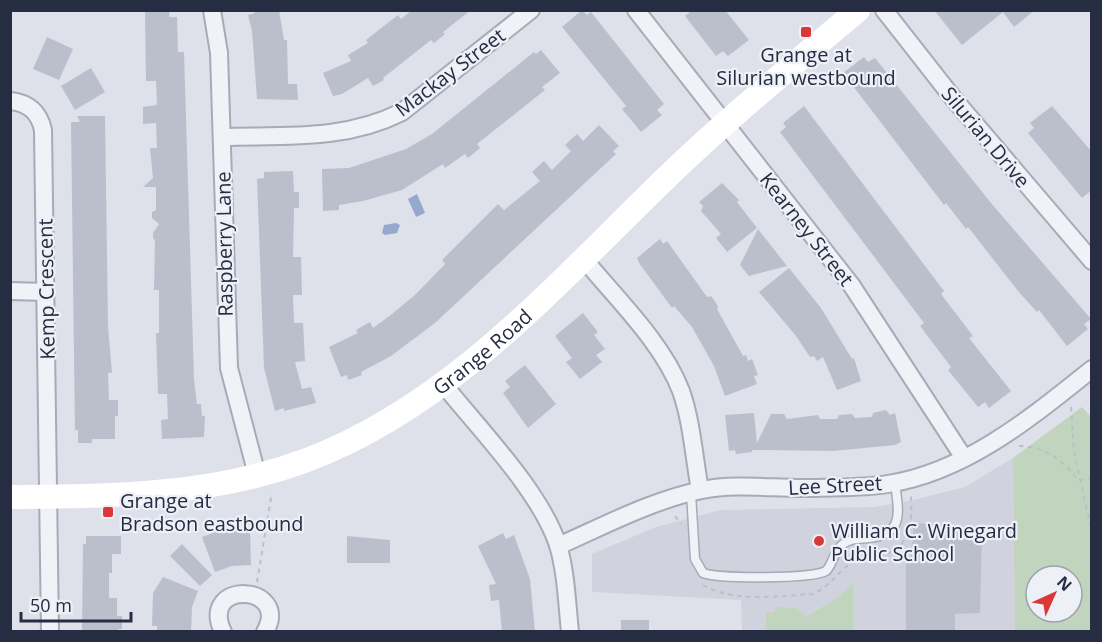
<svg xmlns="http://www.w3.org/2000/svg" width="1102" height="642" font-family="'Open Sans',sans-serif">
<rect width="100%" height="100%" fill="#dee1e9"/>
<path fill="#d0d3de" d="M1013,458L1015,631H742L741,600L592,592V554L656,527L721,510L874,507L909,501L965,487Z"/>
<path fill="#c1d4be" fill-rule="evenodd" d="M1082,407L1092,418L1091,631H1015L1013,458ZM1036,576H1072V612H1036Z
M853,583V631H766V613L775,612V607L797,608L806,617L840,596Z"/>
<path fill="#96a8cd" d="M417,194L425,213L416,217L408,199Z
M396,223L400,225L397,233L385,235L382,233L384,225Z"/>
<path fill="#bbbfcc" d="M145,10H170L169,17H177L178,52H184L194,379L197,404H201L202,416H205L204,437L162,439L161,420L168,419L167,394H158L156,333H159V290H154L155,240L153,238V233L159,224L152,218V212L156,210V187H143L153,178L150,148H157L156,123L143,124V107L157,105L156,81H146Z
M255,10H279L284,40H287L288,84H297L298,100L257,99L252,31L248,15L255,13Z
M412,10H471L443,32L445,34L434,43L431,40L383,78L384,80L373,86L368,78L342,94L333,96L323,73L351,61L348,55L368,43L366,40L398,15L401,19Z
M582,10L587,15L591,12L664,104L657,110L662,115L641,132L622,109L626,106L562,27Z
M693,10H725L749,40L728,56L723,51L716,56L685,16Z
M934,10H1035L1014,27L1003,12L962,45Z
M47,37L73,49L59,80L33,69Z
M541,50L560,73L542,87L545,90L477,144L480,148L468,158L465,154L445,168L443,164L402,190L363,201L339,205V210L323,211L322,169L349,168L406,149L432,134L534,52L536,54Z
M864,57L868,62L875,58L991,203L1091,319L1084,324L1088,329L1067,346L1039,310L1037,312L1018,291L968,227L966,229L946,203L944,205L843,73Z
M91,68L105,92L75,110L61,86Z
M804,106L944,291L941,294L973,336L969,338L1011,391L989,408L985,402L978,407L948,370L951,367L920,326L924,323L780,132L786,127L783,123Z
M1052,106L1092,152V190L1082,198L1028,133L1034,128L1030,123Z
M77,116H105L108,326L112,373H108L109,400H118V416H115V439H92V443H78V430H75L71,122H80Z
M599,125L619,146L613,151L616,154L435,323L391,356L361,372L362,375L348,380L347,375L341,377L329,347L358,333L356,330L370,322L373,328L392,314L416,294L445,264L442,260L498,204L504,210L540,181L532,172L544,161L552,170L571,151L565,145L577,134L583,141Z
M293,171L294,192H299V208H294L293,257H301L302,295H293L294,323H303L305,361L295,362L302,389L311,387L316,403L284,411V408L275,411L264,368L257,179L264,178V172Z
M722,183L739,200L737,202L757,228L727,252L716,238L721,234L701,211L703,206L699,202Z
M758,229L787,266L749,276L740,265Z
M660,239L663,244L667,241L707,297L711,296L718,306L717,309L743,356L746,355L748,361L752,359L758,375L754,376L757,384L725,396L714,366L692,327L674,306L672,308L639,263L637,258Z
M789,268L821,308L852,359L854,358L861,381L837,390L823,357L817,361L814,356L810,357L796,336L759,292Z
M583,313L598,332L594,335L605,349L596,355L602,362L580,379L566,362L572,358L555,336Z
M525,365L556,404L528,428L503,393L510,387L505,381Z
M886,410L890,415L895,413L901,442L895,445L833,451L752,450V452L736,454L735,450L729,451L725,415L754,413L757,443L771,414H784L787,419L818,415L820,419H837L839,415L852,414L855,418L872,417L873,413Z
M914,523L957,526L956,532L982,534L980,613L955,614V632H906V563H910Z
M250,530L251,565L232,566L215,572L202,537L218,531Z
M503,533L506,539L514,535L530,579L535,632H502L499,600L491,601L489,585L496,584L478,546Z
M86,536H121V554H112V573H109V598H117V616H122V629H118V632H82L83,544H86Z
M347,536L390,540V563H347Z
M182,544L212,575L200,586L170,556Z
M163,577L198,591L192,607L191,632H157V626H152L153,593Z
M621,620H649V632H621Z"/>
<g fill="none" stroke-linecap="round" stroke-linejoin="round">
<defs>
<path id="service" d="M691,493L695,559L703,573C719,579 812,579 826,571C834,563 833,551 843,544C851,538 859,539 869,538C906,534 898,510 895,482"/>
<path id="minor" d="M212,10L219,53L229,368L257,475
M636,10L852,286L964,458
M884,10L953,98L1092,261
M10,101C29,103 39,112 43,130L50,632
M222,137C285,135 344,141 402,112L531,10
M583,258C615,297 663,343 681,391C692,422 694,458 700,490
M10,291L46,292
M444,385C480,430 540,491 558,545C566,572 567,603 570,632
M558,546C604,526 652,500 702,490C737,483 775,489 811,488C836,487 863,488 888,484C966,472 1032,417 1092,369
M223,632C198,579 292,584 265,632"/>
</defs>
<use href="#service" stroke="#a7abb7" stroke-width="11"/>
<use href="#minor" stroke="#a7abb7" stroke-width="20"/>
<path stroke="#bcbfc8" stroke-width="2" stroke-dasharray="4.5 4.5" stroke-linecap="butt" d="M1071,407L1074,452L1092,532
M1019,446C1043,446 1063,460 1077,479
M1079,480L1092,478
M675,516L681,524
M847,554L858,560
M257,582L271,498L270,493
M703,585C735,603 777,596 813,594C833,585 838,570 852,563C860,558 870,558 879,556C912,549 912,522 911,494"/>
<use href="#service" stroke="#f1f2f7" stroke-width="8"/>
<use href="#minor" stroke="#f1f2f7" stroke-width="16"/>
<path stroke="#fff" stroke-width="24" id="s1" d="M10,497C112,496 211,496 307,460C452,405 557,283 666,178C727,119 793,65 858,10"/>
</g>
<g fill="#da3737" stroke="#eef0f7" stroke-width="2">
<rect x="800" y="26" width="12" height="12" rx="3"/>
<rect x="102" y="506" width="12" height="12" rx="3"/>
<circle cx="819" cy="541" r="6"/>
</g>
<g text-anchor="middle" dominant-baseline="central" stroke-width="4.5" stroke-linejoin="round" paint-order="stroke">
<g font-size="20" fill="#262c42" stroke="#eef0f7" text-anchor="start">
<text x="806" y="54" text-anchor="middle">Grange at<tspan x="806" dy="23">Silurian westbound</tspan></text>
<text x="120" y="500">Grange at<tspan x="120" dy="23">Bradson eastbound</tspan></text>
<text x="831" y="530">William C. Winegard<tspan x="831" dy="23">Public School</tspan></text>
</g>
<g font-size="20" fill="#262c42" stroke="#eef0f7">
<text transform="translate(450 72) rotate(-37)">Mackay Street</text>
<text transform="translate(986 137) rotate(50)">Silurian Drive</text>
<text transform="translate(807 229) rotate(52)">Kearney Street</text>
<text transform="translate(224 244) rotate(-91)">Raspberry Lane</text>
<text transform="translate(46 289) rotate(-91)">Kemp Crescent</text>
<text stroke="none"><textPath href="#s1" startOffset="508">Grange Road</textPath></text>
<text transform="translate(835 485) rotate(-3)">Lee Street</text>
</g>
</g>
<rect width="1102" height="642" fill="none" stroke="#262c42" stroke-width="24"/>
<g transform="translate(1054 594) rotate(45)"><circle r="28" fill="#eef0f7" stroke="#9ea2af" stroke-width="1.5"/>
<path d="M0-4.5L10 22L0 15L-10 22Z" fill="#da3737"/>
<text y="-9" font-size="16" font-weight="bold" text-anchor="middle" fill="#262c42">N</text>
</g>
<path d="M21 612v9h110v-9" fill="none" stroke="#262c42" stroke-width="3"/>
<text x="30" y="612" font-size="18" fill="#262c42" stroke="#eef0f7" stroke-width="4.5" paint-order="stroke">50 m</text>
</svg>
